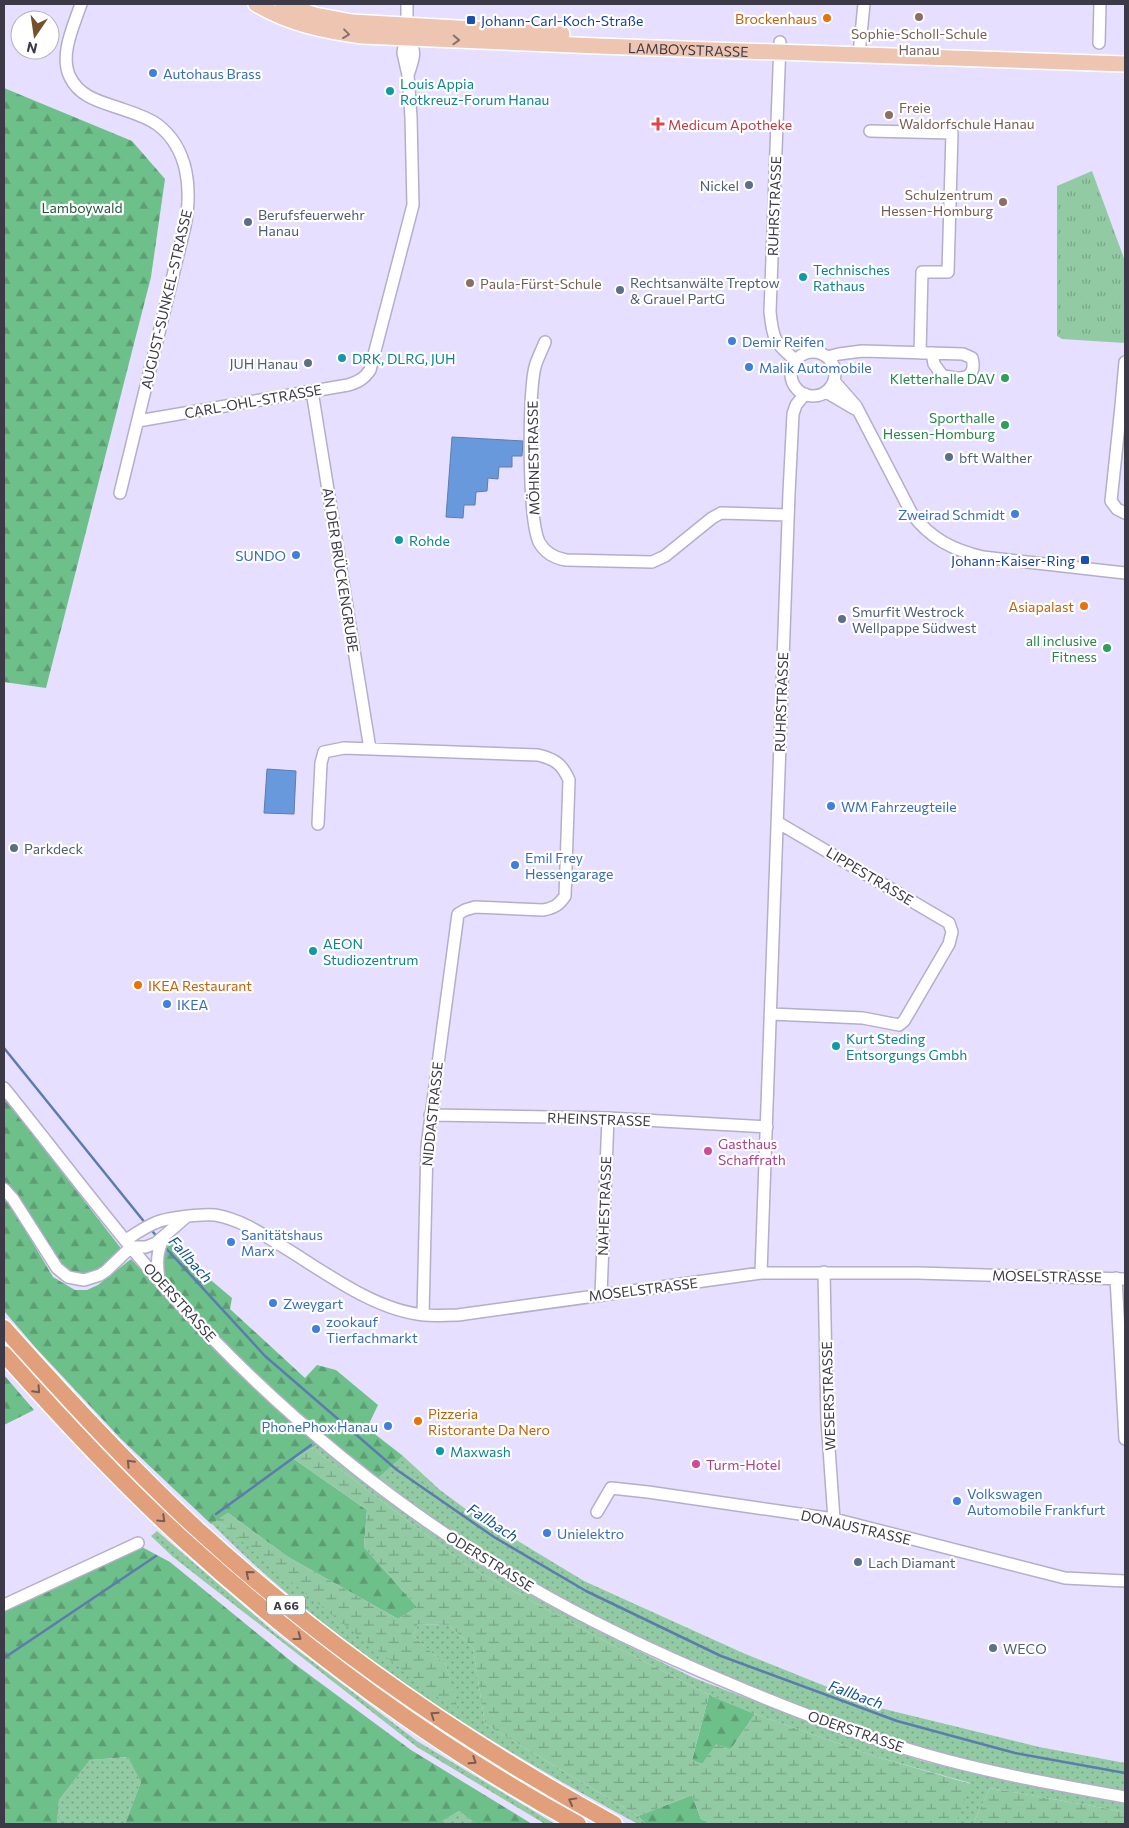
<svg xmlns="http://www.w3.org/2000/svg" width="1129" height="1828" font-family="Commissioner,sans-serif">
<defs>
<pattern id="grass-dots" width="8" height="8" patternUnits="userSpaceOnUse" patternTransform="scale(1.25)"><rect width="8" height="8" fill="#92caa3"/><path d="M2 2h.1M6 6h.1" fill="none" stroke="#78a587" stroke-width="1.8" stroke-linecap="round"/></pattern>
<pattern id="forest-firs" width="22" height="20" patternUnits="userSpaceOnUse" patternTransform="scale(1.25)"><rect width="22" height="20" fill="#6ec08a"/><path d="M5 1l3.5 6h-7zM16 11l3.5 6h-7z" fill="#5c9d73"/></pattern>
<pattern id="wetland-marsh" width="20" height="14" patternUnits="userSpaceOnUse" patternTransform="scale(1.25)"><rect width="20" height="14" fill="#92caa3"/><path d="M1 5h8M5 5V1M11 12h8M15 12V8" fill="none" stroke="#78a587"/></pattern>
<pattern id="park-tufts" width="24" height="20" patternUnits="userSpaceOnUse" patternTransform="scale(1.25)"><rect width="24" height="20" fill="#92caa3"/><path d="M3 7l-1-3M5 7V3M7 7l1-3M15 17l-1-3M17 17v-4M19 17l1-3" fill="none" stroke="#78a587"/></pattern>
</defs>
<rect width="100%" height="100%" fill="#e6dfff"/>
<path fill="url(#grass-dots)" d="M318,1444L403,1512L470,1559L545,1603L604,1634L694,1678L825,1728L922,1761L1011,1782L1125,1804V1812L990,1788L973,1824H955L970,1783L874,1756L755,1714L709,1695L601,1639L466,1565L312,1448Z
M403,1456L440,1490L467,1510L584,1581L743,1653L880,1708L1039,1747L1125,1763V1792L972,1763L829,1720L674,1656L550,1594L469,1545L377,1479Z
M216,1520L458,1713L446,1665L413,1636L418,1624L449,1625L473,1648L485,1724L638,1816L646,1824H638C485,1742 335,1648 212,1524Z
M157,1531L275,1633L417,1741L555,1824H545L417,1747L173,1557L151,1536Z
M129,1757L141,1782L125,1824H57L59,1800L90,1760Z
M459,1811L476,1824H442L441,1822Z"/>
<path fill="url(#forest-firs)" d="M4,88L132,141L165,179L151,277L46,688L4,682Z
M4,1097L123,1251C104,1267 92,1280 66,1270L4,1181Z
M4,1196L7,1199L53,1277L75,1290H87L98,1285L131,1259L228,1362L318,1444L294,1459L367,1510L364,1547L417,1607L398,1619L288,1557L228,1513L211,1524L121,1439L35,1347L4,1311Z
M173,1238L206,1276L232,1298L230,1309L305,1378L317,1365L336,1370L378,1405L367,1428L403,1456L377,1479L335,1448L231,1353L166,1281C159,1264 162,1252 173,1238Z
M4,1375L34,1410L4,1425Z
M140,1546L170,1562L292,1662L411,1750L532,1824H476L459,1811L441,1822L442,1824H125L141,1782L128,1757L90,1760L59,1800L57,1824H4V1610Z
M709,1695L755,1714L731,1749L702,1764L692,1760Z
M692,1795L701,1819L710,1824H646L638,1816Z"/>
<path fill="url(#wetland-marsh)" d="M312,1448L466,1565L601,1639L709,1695L692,1760L702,1764L716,1744L731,1749L755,1714L874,1756L971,1784L955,1824H710L701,1819L692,1795L638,1816L485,1724L473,1648L449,1625L418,1624L413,1636L446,1665L459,1714L327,1611L216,1520L228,1513L288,1557L398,1619L417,1607L364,1547L367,1510L294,1459Z
M990,1788L1125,1812V1824H973Z"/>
<path fill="url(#park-tufts)" d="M1092,171L1125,261V343L1062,339L1057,336V186Z"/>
<path fill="#6999dd" stroke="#5c7cb0" d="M452,437L523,441L522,456H512V467H499L498,479L488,478L487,491L476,492L475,505H464L463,518L446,517Z
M267,769L296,771L294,814L264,813Z"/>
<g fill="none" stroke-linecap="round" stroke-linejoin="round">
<path stroke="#5c7cb0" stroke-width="2.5" d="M4,1048L146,1224
M150,1228L157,1237
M164,1246L265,1356L397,1470L494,1537L586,1591L721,1656L897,1721L1015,1753L1125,1773
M329,1432L342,1422
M216,1514L311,1445
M4,1658L156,1556"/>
<defs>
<path id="minor" d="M81,4C74,25 59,55 70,77C79,96 98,101 116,107C130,112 146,116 158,125C189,149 192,190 185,226L120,493
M407,38C418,52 413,59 408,75
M780,42L770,312C773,341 775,342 795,360
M1099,43L1100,4
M859,54L864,4
M870,131L952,133L948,272H922L920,353
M545,342C542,350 537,359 535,367C528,394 528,518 539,542C545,553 554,558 566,560L652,562L665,556L712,518L721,513L788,515
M791 374a22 22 0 1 1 44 0a22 22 0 1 1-44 0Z
M827,357L839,354L862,351L963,354L972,358C978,381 958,380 942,375L934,364L932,353
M834,381L856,406L912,514C931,539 953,550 983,557L1125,573
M312,391L370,749
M826,392L855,409
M1125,404L1121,406L1111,501L1117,509L1125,513
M1121,406L1125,362
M138,421L348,385C358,382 364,379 370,370L413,205L411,117L408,75L403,53L404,45L407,38V4
M318,824L321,763L324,752L344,748L538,755C555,759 562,764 569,780L565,896C559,905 554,908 543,910L475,907L465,910L458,914L427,1146L423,1315
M771,1014L863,1018L899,1025L904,1021L949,944L952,932L949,923L777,822
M4,1088C71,1171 135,1259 210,1336C303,1432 411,1518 527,1585C592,1623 661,1655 731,1684C794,1711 858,1735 924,1754C990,1773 1058,1785 1125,1797
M430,1115L608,1118L767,1127
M4,1189L13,1199L57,1268L68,1277L84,1280L100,1275L106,1271L131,1247
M126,1240C135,1234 145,1227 155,1223C167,1217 202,1214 215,1215C238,1219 258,1231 277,1243C321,1269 372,1310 424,1315C435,1316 447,1315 458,1315L761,1273H918L1125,1279
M131,1247H146L156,1243L186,1217
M824,1272L827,1420L834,1519
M761,1273L789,493L793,414L796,405L805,394
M1116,1278L1125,1439
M159,1280C157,1264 156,1252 164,1238
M601,1294L608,1118
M597,1512L611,1488L648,1492L834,1519L1065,1578L1125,1581
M4,1605L138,1543"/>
<g id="major">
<path id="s1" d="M256,4C290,24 324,31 362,36L598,46L1125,64"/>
<path d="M283,4L315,15L352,22L562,34"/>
</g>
<path id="highway" d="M4,1328C66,1397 129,1466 197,1529C323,1645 465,1742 614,1824
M4,1354C61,1418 121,1483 185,1541C304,1649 437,1747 578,1824"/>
</defs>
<use href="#minor" stroke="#b5adcc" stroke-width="14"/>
<use href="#major" stroke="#fff" stroke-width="18"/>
<use href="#highway" stroke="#fff" stroke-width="19"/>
<use href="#minor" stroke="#fff" stroke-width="11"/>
<use href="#major" stroke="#eec5b0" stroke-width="15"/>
<use href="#highway" stroke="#e29f7b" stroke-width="16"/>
</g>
<defs><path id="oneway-chevron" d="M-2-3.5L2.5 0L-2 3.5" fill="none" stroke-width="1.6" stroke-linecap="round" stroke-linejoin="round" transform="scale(1.25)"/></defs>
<g stroke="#847271">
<use href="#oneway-chevron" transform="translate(346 34) rotate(7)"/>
<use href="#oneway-chevron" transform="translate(456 40) rotate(2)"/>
</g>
<g stroke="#775d59">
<use href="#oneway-chevron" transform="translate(37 1390) rotate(47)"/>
<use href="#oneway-chevron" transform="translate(130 1463) rotate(-134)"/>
<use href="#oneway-chevron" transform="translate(162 1519) rotate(44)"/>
<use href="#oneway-chevron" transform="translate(249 1574) rotate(-140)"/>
<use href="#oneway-chevron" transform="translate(298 1637) rotate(37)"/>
<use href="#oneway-chevron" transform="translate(434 1715) rotate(-146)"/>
<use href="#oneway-chevron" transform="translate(473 1761) rotate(33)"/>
<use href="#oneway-chevron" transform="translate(572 1801) rotate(-151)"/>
</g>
<g fill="#8d6e63" stroke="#fff" stroke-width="2">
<circle cx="919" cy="17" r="5"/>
<circle cx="889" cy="115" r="5"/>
<circle cx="1003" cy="202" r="5"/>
<circle cx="470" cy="283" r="5"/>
</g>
<g fill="#e8710a" stroke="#fff" stroke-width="2">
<circle cx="827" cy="18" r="5"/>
<circle cx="1084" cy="606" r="5"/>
<circle cx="138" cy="985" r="5"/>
<circle cx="418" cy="1421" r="5"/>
</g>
<g fill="#1a4fb4" stroke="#fff" stroke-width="2">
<rect x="466" y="15" width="10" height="10" rx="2.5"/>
<rect x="1080" y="555" width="10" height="10" rx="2.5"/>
</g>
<g fill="#3f7fe0" stroke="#fff" stroke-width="2">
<circle cx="153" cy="73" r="5"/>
<circle cx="732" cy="341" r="5"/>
<circle cx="749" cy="367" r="5"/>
<circle cx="1015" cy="514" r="5"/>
<circle cx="296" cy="555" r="5"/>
<circle cx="831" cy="806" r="5"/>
<circle cx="515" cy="865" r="5"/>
<circle cx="167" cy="1004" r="5"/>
<circle cx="231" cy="1242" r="5"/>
<circle cx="273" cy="1303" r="5"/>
<circle cx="316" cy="1329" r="5"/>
<circle cx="388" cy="1426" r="5"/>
<circle cx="957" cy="1501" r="5"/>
<circle cx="547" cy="1533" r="5"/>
</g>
<g fill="#0f9aa8" stroke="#fff" stroke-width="2">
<circle cx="390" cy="91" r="5"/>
<circle cx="803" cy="277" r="5"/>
<circle cx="342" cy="358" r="5"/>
<circle cx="399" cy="540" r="5"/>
<circle cx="313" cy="951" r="5"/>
<circle cx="836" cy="1046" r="5"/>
<circle cx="440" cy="1451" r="5"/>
</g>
<path fill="#e0444e" stroke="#fff" stroke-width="2" d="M655.5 116.5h5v5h5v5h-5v5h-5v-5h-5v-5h5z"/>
<g fill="#5c6f8a" stroke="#fff" stroke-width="2">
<circle cx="749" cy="185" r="5"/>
<circle cx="248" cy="222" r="5"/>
<circle cx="620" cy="290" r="5"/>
<circle cx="308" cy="363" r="5"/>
<circle cx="949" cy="457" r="5"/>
<circle cx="842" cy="619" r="5"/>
<circle cx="14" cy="848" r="5"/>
<circle cx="858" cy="1562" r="5"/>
<circle cx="993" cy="1648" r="5"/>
</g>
<g fill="#2e9e5b" stroke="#fff" stroke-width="2">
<circle cx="1005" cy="378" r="5"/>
<circle cx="1005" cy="425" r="5"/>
<circle cx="1107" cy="648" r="5"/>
</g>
<g fill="#d1479c" stroke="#fff" stroke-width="2">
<circle cx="708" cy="1151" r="5"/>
<circle cx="696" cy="1464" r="5"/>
</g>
<g text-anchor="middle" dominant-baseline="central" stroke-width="4.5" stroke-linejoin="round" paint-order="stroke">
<rect fill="#fff" stroke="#77757e" stroke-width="1" x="267" y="1595.5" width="38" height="19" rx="4"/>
<g font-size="12" font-weight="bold" fill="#3d3a47">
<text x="286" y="1605">A 66</text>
</g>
<g font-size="14" fill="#c56008" stroke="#fff" text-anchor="end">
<text x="817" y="18">Brockenhaus</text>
<text x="1074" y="606">Asiapalast</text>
<text x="148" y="985" text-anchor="start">IKEA Restaurant</text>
<text x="428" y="1413" text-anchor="start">Pizzeria<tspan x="428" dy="16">Ristorante Da Nero</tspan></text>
</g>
<g font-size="14" fill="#164399" stroke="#fff" text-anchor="start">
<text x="481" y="20">Johann-Carl-Koch-Straße</text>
<text x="1075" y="560" text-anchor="end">Johann-Kaiser-Ring</text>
</g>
<g font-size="14" fill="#785e54" stroke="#fff" text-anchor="start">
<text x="919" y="33" text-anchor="middle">Sophie-Scholl-Schule<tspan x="919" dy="16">Hanau</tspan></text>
<text x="899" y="107">Freie<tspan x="899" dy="16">Waldorfschule Hanau</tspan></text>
<text x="993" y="194" text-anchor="end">Schulzentrum<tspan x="993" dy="16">Hessen-Homburg</tspan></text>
<text x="480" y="283">Paula-Fürst-Schule</text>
</g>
<g font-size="14" fill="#3d3a47" stroke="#fff">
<text stroke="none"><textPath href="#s1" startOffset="438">LAMBOYSTRASSE</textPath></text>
<text transform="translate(774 206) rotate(-88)">RUHRSTRASSE</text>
<text transform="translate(166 299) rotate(-77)">AUGUST-SUNKEL-STRASSE</text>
<text transform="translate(253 401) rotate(-10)">CARL-OHL-STRASSE</text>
<text transform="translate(533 458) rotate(-91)">MÖHNESTRASSE</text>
<text transform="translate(341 570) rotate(81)">AN DER BRÜCKENGRUBE</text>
<text transform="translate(781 702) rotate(-88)">RUHRSTRASSE</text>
<text transform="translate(870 876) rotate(31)">LIPPESTRASSE</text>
<text transform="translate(432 1114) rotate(-84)">NIDDASTRASSE</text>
<text transform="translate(599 1119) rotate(2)">RHEINSTRASSE</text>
<text transform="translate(604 1206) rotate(-88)">NAHESTRASSE</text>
<text transform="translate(1047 1276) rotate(1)">MOSELSTRASSE</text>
<text transform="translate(643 1289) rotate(-7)">MOSELSTRASSE</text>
<text transform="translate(180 1302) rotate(48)">ODERSTRASSE</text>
<text transform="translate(828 1396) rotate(-92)">WESERSTRASSE</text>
<text transform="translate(856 1527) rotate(13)">DONAUSTRASSE</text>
<text transform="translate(490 1561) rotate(32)">ODERSTRASSE</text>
<text transform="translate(856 1731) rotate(19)">ODERSTRASSE</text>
</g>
<g font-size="14" fill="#366cbe" stroke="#fff" text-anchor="start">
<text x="163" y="73">Autohaus Brass</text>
<text x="742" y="341">Demir Reifen</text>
<text x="759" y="367">Malik Automobile</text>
<text x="1005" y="514" text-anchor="end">Zweirad Schmidt</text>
<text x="286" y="555" text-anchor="end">SUNDO</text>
<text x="841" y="806">WM Fahrzeugteile</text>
<text x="525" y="857">Emil Frey<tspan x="525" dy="16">Hessengarage</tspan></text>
<text x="177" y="1004">IKEA</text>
<text x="241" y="1234">Sanitätshaus<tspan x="241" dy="16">Marx</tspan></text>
<text x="283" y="1303">Zweygart</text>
<text x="326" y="1321">zookauf<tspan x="326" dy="16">Tierfachmarkt</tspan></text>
<text x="378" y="1426" text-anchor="end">PhonePhox Hanau</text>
<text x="967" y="1493">Volkswagen<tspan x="967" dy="16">Automobile Frankfurt</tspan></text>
<text x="557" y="1533">Unielektro</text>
</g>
<g font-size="14" fill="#0d838f" stroke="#fff" text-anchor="start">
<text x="400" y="83">Louis Appia<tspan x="400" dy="16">Rotkreuz-Forum Hanau</tspan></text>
<text x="813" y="269">Technisches<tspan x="813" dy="16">Rathaus</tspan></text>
<text x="352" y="358">DRK, DLRG, JUH</text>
<text x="409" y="540">Rohde</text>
<text x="323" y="943">AEON<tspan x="323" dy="16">Studiozentrum</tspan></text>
<text x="846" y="1038">Kurt Steding<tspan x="846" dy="16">Entsorgungs Gmbh</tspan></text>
<text x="450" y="1451">Maxwash</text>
</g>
<g font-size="14" fill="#be3a42" stroke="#fff" text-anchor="start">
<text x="668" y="124">Medicum Apotheke</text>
</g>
<g font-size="14" fill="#4e5e75" stroke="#fff" text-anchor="start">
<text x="739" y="185" text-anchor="end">Nickel</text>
<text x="258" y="214">Berufsfeuerwehr<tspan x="258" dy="16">Hanau</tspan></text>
<text x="630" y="282">Rechtsanwälte Treptow<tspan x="630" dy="16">&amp; Grauel PartG</tspan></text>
<text x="298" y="363" text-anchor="end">JUH Hanau</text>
<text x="959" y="457">bft Walther</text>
<text x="852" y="611">Smurfit Westrock<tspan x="852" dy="16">Wellpappe Südwest</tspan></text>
<text x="24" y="848">Parkdeck</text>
<text x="868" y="1562">Lach Diamant</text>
<text x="1003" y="1648">WECO</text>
</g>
<g font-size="14" fill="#1d5935" stroke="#fff">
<text x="82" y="207">Lamboywald</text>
</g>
<g font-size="14" fill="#27864d" stroke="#fff" text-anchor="end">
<text x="995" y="378">Kletterhalle DAV</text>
<text x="995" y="417">Sporthalle<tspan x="995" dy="16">Hessen-Homburg</tspan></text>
<text x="1097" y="640">all inclusive<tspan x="1097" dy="16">Fitness</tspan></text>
</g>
<g font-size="14" fill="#b23c85" stroke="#fff" text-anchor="start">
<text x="718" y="1143">Gasthaus<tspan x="718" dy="16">Schaffrath</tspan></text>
<text x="706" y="1464">Turm-Hotel</text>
</g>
<g font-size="15" font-style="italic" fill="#0f4f9f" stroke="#fff">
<text transform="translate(191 1259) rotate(48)">Fallbach</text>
<text transform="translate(493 1522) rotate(33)">Fallbach</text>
<text transform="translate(856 1694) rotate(20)">Fallbach</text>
</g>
</g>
<rect width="1129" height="1828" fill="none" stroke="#3d3a47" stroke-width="10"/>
<g transform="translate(35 35) rotate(193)"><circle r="24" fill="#ffffff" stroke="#b1b0b5"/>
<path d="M0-4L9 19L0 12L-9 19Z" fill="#74512a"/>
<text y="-8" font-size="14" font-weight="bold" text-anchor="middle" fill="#3d3a47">N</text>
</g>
</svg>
